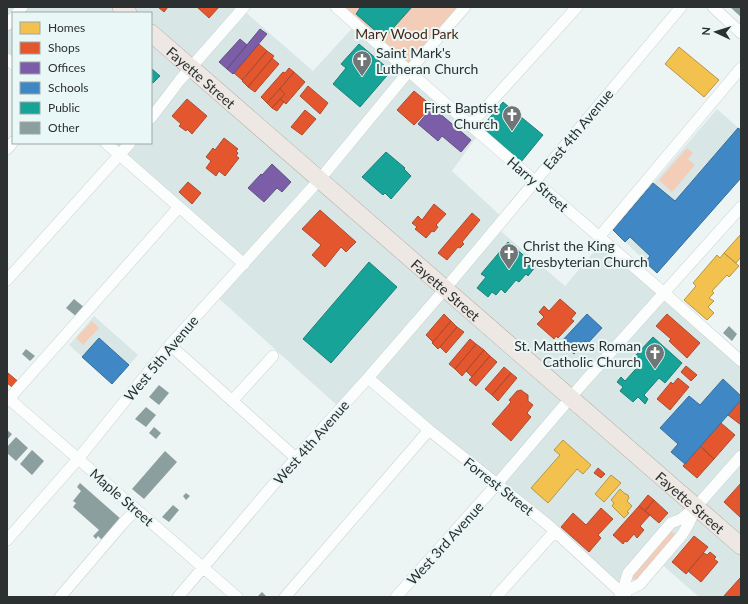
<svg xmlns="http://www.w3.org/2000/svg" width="748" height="604" font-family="Lato,sans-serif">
<rect width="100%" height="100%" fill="#edf4f4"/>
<path fill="#d8e7e6" d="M7,7H244L242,9L313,71L356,24L479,133L452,171L503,218L496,227L565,286L603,241L741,361V597H699L659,562L622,593L368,378L341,409L215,295L244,264L106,143H151V13H13V64L7,59Z
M717,109L741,130V178L657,273L613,230Z
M94,316L138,355L112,384L69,345Z"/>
<path fill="#f4cdb8" d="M336,7H465L409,71Z
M687,148L693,153L688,159L695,165L672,192L659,180Z
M92,321L99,328L83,345L76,338Z
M669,529L677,536L637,580L633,579L632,572Z"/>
<path fill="#f2c14e" stroke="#b79645" d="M679,47L719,80L704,97L665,64Z
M741,234V257L736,263L724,253Z
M724,253L739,266L729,277L727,275L712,291L714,293L709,298L714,301L708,307L714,313L707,320L684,300L696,286L693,283L717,255L720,258Z
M563,440L591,465L583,474L577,469L548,503L531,488L560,455L554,450Z
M611,475L621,483L604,502L595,494Z
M620,489L624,493L628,495L629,498L627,501L632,506L627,512L629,513L624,518L612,506L614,503L611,500Z"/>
<path fill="#e4572e" stroke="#ad4b2f" d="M158,7H168L164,12Z
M197,7H219L209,18Z
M259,44L267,51L242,80L234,73Z
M267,51L274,56L248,87L242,81Z
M272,58L279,64L255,92L248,87Z
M289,68L294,72L267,103L261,97L283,72L285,73Z
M294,72L305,82L286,104L280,99L285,94L280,89Z
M308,86L328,103L320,114L300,96Z
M280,89L285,94L272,108L267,103Z
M414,91L432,106L414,125L397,110Z
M187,99L207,116L192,134L187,129L186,131L179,126L181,124L172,116Z
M280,99L284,102L277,111L272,108Z
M305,110L316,119L302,135L291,127Z
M224,138L238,149L236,151L238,153L236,156L239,158L225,176L219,171L216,176L206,168L211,161L206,157L213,148L215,150Z
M188,182L201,193L192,204L179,192Z
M434,204L446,214L436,225L438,227L434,232L432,231L426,238L415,229L417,227L412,223L418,216L422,220Z
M320,210L356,242L346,252L341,247L325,267L312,255L321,245L302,229Z
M472,213L480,220L462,242L464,244L460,248L458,247L447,260L438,253Z
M560,299L576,313L571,319L574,321L558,338L556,336L554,339L537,324L544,317L539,312L544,306L549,311Z
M444,314L451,321L433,342L426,335Z
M667,314L700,343L687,358L669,341L671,339L656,326Z
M451,321L457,327L438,349L432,343Z
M457,327L464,332L446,353L440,347Z
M470,339L476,344L455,369L449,364Z
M476,344L484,350L462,376L455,369Z
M484,350L490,356L472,377L466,371Z
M490,356L497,362L476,386L469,380Z
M686,366L697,375L691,381L681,372Z
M504,367L511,373L492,395L485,389Z
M8,373L21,384L16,390L7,383Z
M511,373L517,378L498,401L492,395Z
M678,378L689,387L670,410L657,399L671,382L673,384Z
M521,390L525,393L528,395V401L533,405L527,413L531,417L511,441L492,424L511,402L509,400L517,391Z
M741,400V425L728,415Z
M721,423L735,435L714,459L700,446Z
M700,446L714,459L697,478L683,466Z
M598,468L605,474L601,478L594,473Z
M741,483V518L724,502Z
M648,495L654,500L645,511L639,506Z
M654,500L668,513L659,523L645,511Z
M639,506L650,515L640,526L644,530L637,538L634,534L627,542L625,541L623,544L613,535Z
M601,508L613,519L598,535L601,538L589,552L561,527L573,513L586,525Z
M694,536L708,547L686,574L672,562Z
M710,552L716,557L714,559L718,562L701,582L688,571L704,553L707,555Z
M741,577V597H723L740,578Z"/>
<path fill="#7b5ea7" stroke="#635083" d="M260,29L267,34L233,74L227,69Z
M240,39L247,45L227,69L219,62Z
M432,107L471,140L461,152L442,136L438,141L418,124Z
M272,164L291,182L282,192L277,188L264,202L248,188L261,174L262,175Z"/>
<path fill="#3f88c5" stroke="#396e98" d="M738,128L741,130V178L657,273L645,262L650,256L630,237L625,242L613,230L653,183L675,201Z
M587,314L602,328L588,343L585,341L574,354L561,342Z
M99,338L129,365L112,384L82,357Z
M723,379L741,396V400L685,464L671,452L678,444L660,428L689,396L700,405Z"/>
<path fill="#17a398" stroke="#1d8079" d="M359,7H412L386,36L380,31L378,33L356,14L360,8Z
M359,44L391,71L360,107L333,84L346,68L341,64Z
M152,69L160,76L153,83L151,82Z
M503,102L543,135L521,162L481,128Z
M386,152L405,168L404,169L411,176L391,199L385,193L383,195L362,177Z
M508,242L536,266L528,276L526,274L519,282L516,280L505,293L501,289L496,295L492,292L488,297L477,288L486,277L481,274Z
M369,262L397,287L331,363L303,339Z
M653,337L682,363L665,383L659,378L644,395L648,399L645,404L638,397L633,402L620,391L623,387L617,382L621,377L625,381L642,362L635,356Z"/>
<path fill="#8c9f9f" d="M730,7H741V17Z
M74,299L85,308L77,317L66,308Z
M729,326L737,334L732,341L723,333Z
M26,349L35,356L30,361L22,354Z
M159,385L169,393L159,405L149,397Z
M146,407L156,415L146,427L135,419Z
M154,427L161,433L156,439L149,433Z
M7,430L12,434L7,440Z
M16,437L28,448L16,461L7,453V447Z
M32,450L44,461L32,475L20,464Z
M165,451L177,462L144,499L132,489Z
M80,483L122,520L104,542L98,536L96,539L93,536L99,530L73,507L76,503L73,501L81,491L77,487Z
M186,493L190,496L186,500L183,496Z
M173,505L179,510L169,522L162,517Z
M262,592L267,597H257Z"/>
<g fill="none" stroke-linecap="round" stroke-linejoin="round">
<defs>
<path id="minor" d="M336,7L470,125L663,292L741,361
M713,7L741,33
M17,13L22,7
M7,25L13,18
M7,59L13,64
M151,118L180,80L244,7
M470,125L577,7
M106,143L244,264
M7,149L13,142
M599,237L741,68
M7,280L130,143
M170,345L296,458
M368,378L429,430L547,524L626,597
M7,397L237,597
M7,401L179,207
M232,401L273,356
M7,540L78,459L170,345L320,179L409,71L465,7
M622,593L628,573L671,523L681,519L696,507L741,456
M620,595L622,593L640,584L682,535L688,525L695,510
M60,597L124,522L136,510
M178,597L296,458L368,378L445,289L681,7
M285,597L429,430
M396,597L497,484L584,382L741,207
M496,597L555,531"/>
<g id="primary">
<path d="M121,7L128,13"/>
<path id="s1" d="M151,33L741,546"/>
</g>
</defs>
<use href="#minor" stroke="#cbd1d0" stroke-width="12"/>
<use href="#primary" stroke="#b5aca5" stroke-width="18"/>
<use href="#minor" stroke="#fcfdfd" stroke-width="11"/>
<use href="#primary" stroke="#eee8e4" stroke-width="17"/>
</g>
<defs>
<symbol id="church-pin" viewBox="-11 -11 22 30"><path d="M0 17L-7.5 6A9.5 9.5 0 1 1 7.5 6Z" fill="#707575" stroke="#eaf7f7"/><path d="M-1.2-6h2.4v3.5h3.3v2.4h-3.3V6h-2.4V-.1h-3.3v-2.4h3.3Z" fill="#fff"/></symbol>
</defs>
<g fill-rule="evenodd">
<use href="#church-pin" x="351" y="49" width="22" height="30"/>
<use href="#church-pin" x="501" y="104" width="22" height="30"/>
<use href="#church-pin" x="498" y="242" width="22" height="30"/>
<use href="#church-pin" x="644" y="342" width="22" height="30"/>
</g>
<g text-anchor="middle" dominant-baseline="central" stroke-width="4" stroke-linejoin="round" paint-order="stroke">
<g font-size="14" fill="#4b2714" stroke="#eaf7f7">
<text x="407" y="33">Mary Wood Park</text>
</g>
<g font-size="14" fill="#2c3030" stroke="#eaf7f7" text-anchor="start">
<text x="376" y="52">Saint Mark's<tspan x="376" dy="16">Lutheran Church</tspan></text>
<text x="498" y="107" text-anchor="end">First Baptist<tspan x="498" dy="16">Church</tspan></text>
<text x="523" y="245">Christ the King<tspan x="523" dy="16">Presbyterian Church</tspan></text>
<text x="641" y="345" text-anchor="end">St. Matthews Roman<tspan x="641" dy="16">Catholic Church</tspan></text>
</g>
<g font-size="14" fill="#2c3030" stroke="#eaf7f7">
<text stroke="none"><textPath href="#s1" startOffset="67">Fayette Street</textPath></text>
<text transform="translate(578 129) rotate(-50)">East 4th Avenue</text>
<text transform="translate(538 184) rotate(41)">Harry Street</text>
<text stroke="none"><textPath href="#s1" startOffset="391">Fayette Street</textPath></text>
<text transform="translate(161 358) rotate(-50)">West 5th Avenue</text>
<text transform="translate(311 442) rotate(-49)">West 4th Avenue</text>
<text transform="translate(499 486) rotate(38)">Forrest Street</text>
<text transform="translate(122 497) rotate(41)">Maple Street</text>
<text stroke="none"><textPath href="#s1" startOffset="715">Fayette Street</textPath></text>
<text transform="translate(445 543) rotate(-48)">West 3rd Avenue</text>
</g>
</g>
<rect width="748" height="604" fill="none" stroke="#2c3030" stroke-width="16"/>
<rect x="12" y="12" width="140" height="132" fill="#eaf7f7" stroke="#9ea7a7"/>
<rect x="20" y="22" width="20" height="12" fill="#f2c14e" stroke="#9ea7a7"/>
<text x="48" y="32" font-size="12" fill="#2c3030">Homes</text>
<rect x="20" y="42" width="20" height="12" fill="#e4572e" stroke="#9ea7a7"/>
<text x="48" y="52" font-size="12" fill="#2c3030">Shops</text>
<rect x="20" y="62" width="20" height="12" fill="#7b5ea7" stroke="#9ea7a7"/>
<text x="48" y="72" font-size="12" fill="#2c3030">Offices</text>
<rect x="20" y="82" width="20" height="12" fill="#3f88c5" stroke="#9ea7a7"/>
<text x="48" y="92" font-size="12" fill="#2c3030">Schools</text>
<rect x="20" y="102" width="20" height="12" fill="#17a398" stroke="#9ea7a7"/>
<text x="48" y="112" font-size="12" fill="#2c3030">Public</text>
<rect x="20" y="122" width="20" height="12" fill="#8c9f9f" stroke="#9ea7a7"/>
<text x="48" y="132" font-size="12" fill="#2c3030">Other</text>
<g transform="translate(716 32) rotate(274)" stroke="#eaf7f7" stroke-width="3" paint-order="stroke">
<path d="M0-3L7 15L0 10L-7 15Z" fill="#2c3030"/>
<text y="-6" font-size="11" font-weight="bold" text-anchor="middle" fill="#2c3030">N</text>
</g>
</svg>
